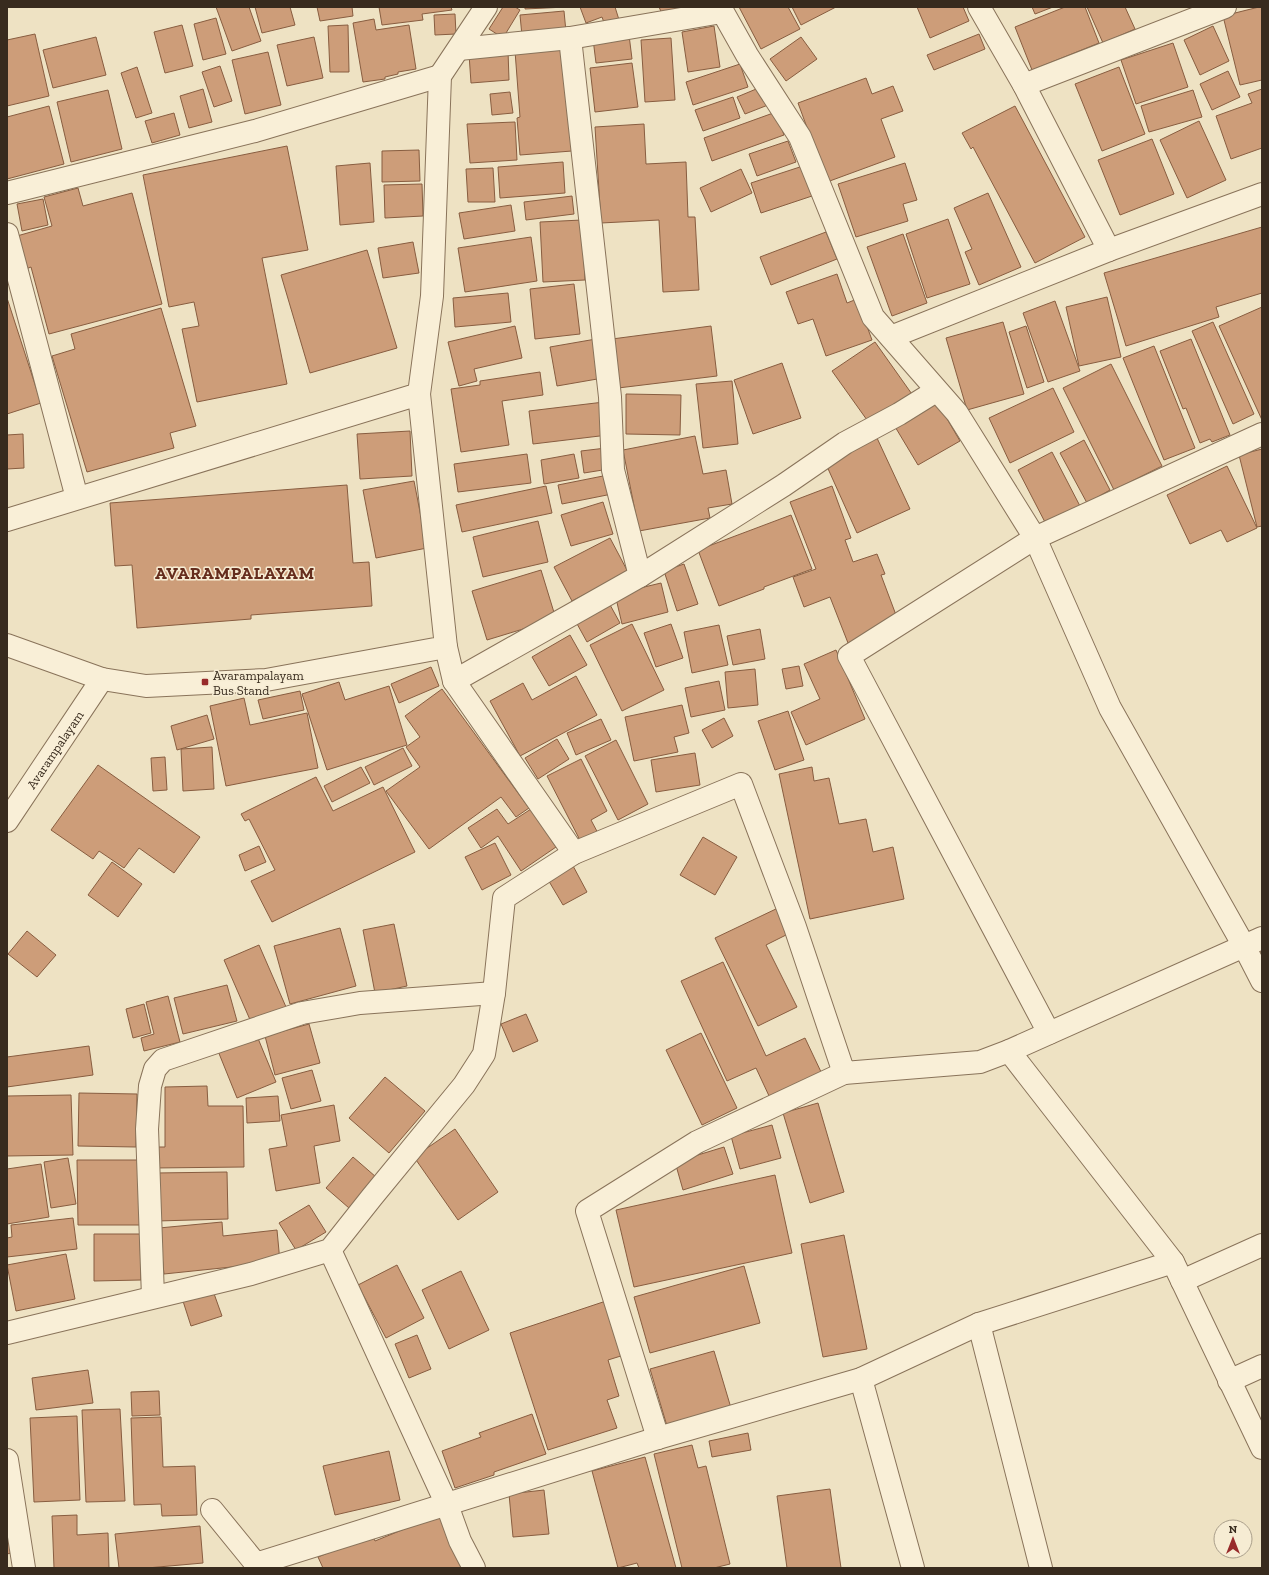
<svg xmlns="http://www.w3.org/2000/svg" width="1269" height="1575" font-family="'Zilla Slab',serif">
<rect width="100%" height="100%" fill="#eee2c3"/>
<path fill="#cd9d79" stroke="#885d40" d="M216,7H249L261,41L232,51Z
M255,7H290L295,25L262,33Z
M317,7H352L353,16L320,21Z
M379,7H451L452,10L422,14L423,20L382,25Z
M503,7H515L520,10L503,38L489,29Z
M525,7H566L525,9Z
M580,7H615L620,23L606,28L602,17L586,23Z
M659,7H683L663,16Z
M739,7H788L800,29L761,49Z
M792,7H836L801,25Z
M917,7H963L969,21L930,38Z
M1032,7H1053L1035,14Z
M1065,7H1085L1099,43L1032,70L1015,27Z
M1087,7H1125L1135,29L1103,43Z
M1259,7H1262V80L1240,85L1223,16Z
M564,11L566,32L522,36L520,15Z
M455,14L456,34L435,35L434,15Z
M216,18L226,54L203,60L194,24Z
M374,19L376,30L409,25L416,69L398,72V74L385,77V79L363,82L353,23Z
M182,25L193,66L165,73L154,32Z
M348,25L349,72H330L328,26Z
M714,26L720,67L688,72L682,32Z
M1213,26L1229,61L1200,75L1184,40Z
M35,34L49,96L7,106V40Z
M979,34L985,49L934,70L927,55Z
M629,35L632,59L596,63L593,39Z
M96,37L106,75L53,88L43,50Z
M314,37L323,78L287,86L277,45Z
M801,37L817,59L786,81L770,59Z
M671,38L675,100L645,102L641,40Z
M1173,43L1188,87L1136,104L1121,60Z
M561,48L572,151L520,155L517,118L520,117L515,51Z
M508,51L509,80L471,83L469,54Z
M268,52L281,105L245,114L232,60Z
M632,63L638,107L595,112L590,68Z
M740,64L748,87L693,105L686,82Z
M220,66L232,101L214,107L202,72Z
M137,67L152,113L136,118L121,73Z
M1119,67L1145,134L1102,151L1075,84Z
M1228,71L1240,97L1212,110L1200,84Z
M866,78L872,94L893,86L903,111L881,119L895,157L827,182L798,103Z
M761,87L768,105L745,114L737,97Z
M203,89L212,122L189,128L180,96Z
M1262,89V148L1231,159L1216,116L1252,103L1248,94Z
M108,90L122,149L71,162L57,102Z
M1193,90L1202,117L1149,132L1141,106Z
M510,92L513,113L492,115L490,94Z
M733,97L740,118L703,131L695,110Z
M49,106L64,164L7,179V117Z
M1015,106L1085,237L1035,263L973,147L971,149L962,133Z
M776,112L784,135L712,161L704,138Z
M174,113L180,135L152,143L145,121Z
M1199,121L1226,180L1187,198L1160,140Z
M515,122L517,160L470,163L467,124Z
M644,124L646,164L686,162L688,217H695L699,290L663,292L659,220L601,223L595,127Z
M1152,139L1174,194L1120,215L1098,160Z
M788,141L796,162L757,176L749,154Z
M287,146L308,250L262,258L287,384L197,402L182,329L199,326L194,302L169,307L143,175Z
M419,150L420,181L382,182V151Z
M563,162L565,193L500,198L498,167Z
M370,163L374,222L340,225L336,166Z
M905,163L917,200L903,204L908,221L856,237L838,184Z
M809,164L818,194L761,213L751,183Z
M493,168L495,202H468L466,169Z
M741,169L752,193L711,212L700,188Z
M422,184L423,216L385,218L384,185Z
M78,188L83,206L132,193L162,304L49,334L31,267L26,269L17,236L52,226L44,197Z
M988,193L1021,267L979,285L965,252L972,249L954,208Z
M572,196L574,214L526,220L524,202Z
M43,199L48,225L22,231L17,204Z
M511,205L515,231L464,239L459,213Z
M948,219L970,284L927,298L906,234Z
M582,220L585,280L543,282L540,222Z
M1262,227V293L1216,307L1219,317L1126,346L1104,273Z
M826,232L837,259L771,285L760,257Z
M903,234L927,303L892,316L867,247Z
M531,237L537,281L465,292L458,248Z
M413,242L419,273L383,278L378,248Z
M367,250L397,348L310,373L281,275Z
M837,274L847,303L857,299L872,340L826,356L813,319L798,324L786,292Z
M574,284L580,334L535,339L530,289Z
M508,293L511,322L455,327L453,298Z
M1107,297L1121,357L1079,366L1066,307Z
M7,298L41,403L7,414Z
M1055,301L1080,371L1048,382L1023,313Z
M1262,307V420L1219,326Z
M161,308L196,426L170,433L174,448L87,472L52,356L75,349L71,334Z
M1003,322L1024,394L967,410L946,338Z
M1213,322L1254,414L1233,424L1192,331Z
M515,326L522,358L474,369L477,381L459,386L448,342Z
M711,326L717,376L618,388L612,339Z
M1026,326L1044,382L1027,388L1009,332Z
M596,339L603,378L557,386L550,347Z
M1191,339L1230,435L1212,442L1210,439L1200,443L1186,408L1183,409L1160,351Z
M875,342L914,397L872,427L832,371Z
M1154,346L1195,448L1164,460L1123,358Z
M782,363L801,418L753,434L734,380Z
M1111,364L1162,466L1114,490L1063,388Z
M540,372L543,395L502,401L509,445L461,452L451,389L480,385V381Z
M732,381L738,444L703,448L696,384Z
M1053,388L1074,432L1010,463L989,418Z
M626,394L681,395L680,435L626,434Z
M936,400L960,441L918,465L894,425Z
M604,402L608,435L533,444L529,411Z
M410,431L412,476L360,479L357,434Z
M23,434L24,468L7,469V435Z
M695,436L703,474L726,470L732,504L708,508L710,518L639,531L623,450Z
M877,438L910,509L857,533L825,462Z
M1084,440L1110,490L1087,503L1060,453Z
M606,448L609,469L584,473L581,451Z
M1262,449V526L1257,527L1239,455Z
M1052,452L1081,508L1047,526L1018,470Z
M527,454L531,483L458,492L454,464Z
M574,454L579,478L544,484L541,460Z
M1227,466L1257,528L1227,542L1221,530L1190,544L1167,495Z
M608,475L612,494L562,504L558,485Z
M414,481L427,548L376,558L363,490Z
M347,485L353,563L369,562L372,606L251,615V619L137,628L132,565L115,566L110,503Z
M546,486L552,513L462,532L456,505Z
M832,486L851,538L845,540L853,562L877,554L885,574L881,575L899,623L848,643L830,597L804,607L793,577L816,569L790,502Z
M603,502L613,534L571,546L561,515Z
M791,515L812,569L764,587V589L719,606L698,550Z
M538,521L548,562L483,577L473,537Z
M610,538L628,572L572,601L554,567Z
M684,564L698,604L677,611L664,571Z
M541,570L556,619L487,640L472,591Z
M661,583L668,612L622,624L615,594Z
M609,603L620,623L587,642L576,622Z
M632,624L664,690L622,711L590,645Z
M671,624L683,658L656,667L644,633Z
M719,625L728,665L692,673L684,632Z
M760,629L765,659L733,665L727,636Z
M570,635L587,665L549,686L532,657Z
M836,650L865,719L806,745L791,712L820,699L804,664Z
M799,666L803,686L786,689L782,669Z
M431,667L439,686L399,703L391,684Z
M755,669L758,705L728,708L725,672Z
M576,676L597,715L520,756L490,701L523,683L532,700Z
M719,681L725,710L691,717L685,688Z
M339,682L345,700L389,686L407,745L327,770L302,694Z
M442,689L529,808L516,817L501,797L429,849L386,791L420,767L406,747L420,737L405,716Z
M300,691L304,710L263,719L258,700Z
M244,698L250,725L307,713L318,768L226,786L210,706Z
M682,705L689,733L674,737L678,752L634,761L625,717Z
M788,711L804,760L775,770L758,721Z
M207,715L214,739L177,750L171,726Z
M724,718L733,736L712,748L702,730Z
M601,719L611,740L576,755L567,733Z
M557,739L569,759L538,779L525,758Z
M616,740L648,804L618,820L585,756Z
M212,747L214,789L183,791L181,749Z
M403,748L412,766L374,785L365,767Z
M695,753L700,785L656,792L651,760Z
M165,757L167,790L153,791L151,758Z
M581,759L607,811L591,820L600,837L583,846L547,776Z
M98,765L200,837L174,873L139,848L124,868L99,851L93,859L51,830Z
M361,767L370,783L332,802L324,786Z
M812,767L814,781L829,778L839,824L866,819L873,852L893,847L904,899L810,919L779,774Z
M316,777L333,811L383,787L415,852L272,922L251,881L275,870L249,819L245,821L241,814Z
M497,809L508,824L531,809L556,847L521,871L498,836L481,848L468,828Z
M703,837L737,857L715,895L680,875Z
M495,843L511,875L482,890L465,857Z
M259,846L266,862L245,871L239,855Z
M112,862L142,884L118,917L88,895Z
M572,864L587,892L563,905L547,878Z
M778,908L790,933L766,945L797,1007L758,1026L715,938Z
M394,924L407,986L375,993L363,930Z
M340,928L356,986L290,1004L274,946Z
M27,931L56,955L37,977L8,954Z
M259,945L286,1007L251,1022L224,960Z
M723,962L766,1056L805,1038L822,1074L770,1098L756,1068L727,1081L681,981Z
M227,985L237,1021L183,1034L174,998Z
M168,996L180,1042L144,1051L141,1038L154,1034L146,1002Z
M144,1004L151,1033L133,1038L126,1009Z
M526,1014L538,1041L513,1052L501,1024Z
M309,1024L320,1063L275,1075L265,1036Z
M701,1033L737,1108L702,1125L666,1050Z
M257,1036L276,1082L237,1098L218,1051Z
M89,1046L93,1075L7,1087V1057Z
M312,1070L321,1101L291,1109L282,1078Z
M385,1077L425,1111L389,1153L349,1118Z
M207,1086L208,1106H243L244,1167L154,1168V1147H165V1087Z
M79,1093L137,1094L136,1147L78,1146Z
M71,1095L73,1155L7,1156V1096Z
M278,1096L280,1121L247,1123L246,1098Z
M818,1103L844,1192L810,1203L783,1113Z
M334,1105L340,1141L314,1146L320,1183L276,1191L269,1149L287,1146L281,1115Z
M772,1125L781,1158L740,1169L731,1136Z
M455,1129L498,1192L458,1220L414,1157Z
M724,1147L733,1174L683,1190L675,1162Z
M353,1157L376,1177L349,1208L326,1188Z
M68,1158L76,1204L51,1208L44,1162Z
M77,1160H144L145,1225H78Z
M41,1164L49,1217L7,1224V1169Z
M227,1172L228,1219L157,1221L156,1173Z
M775,1175L792,1253L634,1287L616,1210Z
M309,1205L326,1232L296,1250L279,1223Z
M73,1218L77,1249L7,1257V1238L12,1237L11,1225Z
M222,1222L223,1236L277,1230L280,1262L164,1274L159,1228Z
M94,1234H140L141,1280L94,1281Z
M844,1235L867,1349L823,1357L801,1244Z
M66,1254L75,1299L16,1311L7,1265Z
M397,1265L424,1318L386,1338L358,1285Z
M744,1266L760,1323L650,1353L634,1297Z
M461,1271L489,1330L449,1349L422,1290Z
M212,1288L222,1316L191,1326L182,1298Z
M606,1301L624,1355L608,1360L619,1396L607,1400L617,1428L548,1450L510,1333Z
M417,1335L431,1369L409,1378L395,1344Z
M714,1351L731,1408L667,1426L650,1369Z
M88,1370L93,1403L36,1410L32,1378Z
M159,1391L160,1415L132,1416L131,1392Z
M120,1409L125,1501L86,1502L82,1410Z
M532,1414L546,1454L494,1472V1475L455,1488L442,1451L481,1437L479,1433Z
M77,1416L80,1500L34,1502L30,1418Z
M161,1417L163,1467L195,1466L197,1515L162,1516L161,1504L134,1505L131,1418Z
M748,1433L751,1450L712,1457L709,1441Z
M692,1445L698,1468L706,1466L730,1564L714,1568H682L654,1454Z
M389,1451L400,1500L335,1515L323,1466Z
M645,1457L676,1568H639L637,1563L618,1568L592,1471Z
M830,1489L841,1568H787L777,1496Z
M544,1490L549,1534L513,1537L509,1494Z
M441,1514L463,1568H323L318,1557L372,1535L375,1541Z
M77,1515V1535L108,1533L109,1568H54L52,1516Z
M200,1526L203,1563L147,1568H119L115,1534Z
M7,1534L11,1553L7,1554Z"/>
<g fill="none" stroke-linecap="round" stroke-linejoin="round">
<defs>
<g id="minor">
<path d="M720,7L747,55L800,137L873,317L957,413L1035,538L1110,708L1244,946L1262,981"/>
<path d="M979,7L1024,85L1109,250"/>
<path d="M570,38L610,397L613,470L640,576"/>
<path d="M459,49L570,38L722,12"/>
<path d="M1024,85L1225,7"/>
<path d="M7,193L255,131L440,76"/>
<path d="M7,234L77,498"/>
<path d="M891,337L1109,250L1262,194"/>
<path d="M446,647L454,681L574,853"/>
<path d="M454,681L640,576L784,485L845,443L899,414L936,391"/>
<path id="s1" d="M7,821L102,679"/>
<path d="M1049,1033L849,656L1035,538L1262,434"/>
<path d="M1009,1051L1262,938"/>
<path d="M330,1250L447,1505L460,1541L474,1568"/>
<path d="M1173,1262L1262,1448"/>
<path d="M1182,1281L1262,1245"/>
<path d="M153,1297L147,1129L150,1086L155,1069L163,1060L302,1013L360,1003L494,993"/>
<path d="M979,1324L1041,1568"/>
<path d="M7,1333L251,1274L330,1250L372,1197L464,1085L484,1054L494,993L504,898L574,853L741,784L795,927L844,1073L980,1062L1009,1051L1173,1262L979,1324L861,1379L658,1438L256,1564L212,1510"/>
<path d="M861,1379L913,1568"/>
<path d="M1229,1381L1262,1366"/>
<path d="M658,1438L587,1211L697,1142L844,1073"/>
<path d="M7,1460L24,1568"/>
</g>
<path id="tertiary" d="M7,520L419,394
M7,645L102,679L146,686L266,680L446,647L419,394L432,296L440,76L486,7"/>
</defs>
<use href="#minor" stroke="#89735a" stroke-width="24"/>
<use href="#tertiary" stroke="#89735a" stroke-width="24"/>
<use href="#minor" stroke="#f9efd7" stroke-width="22"/>
<use href="#tertiary" stroke="#f9efd7" stroke-width="22"/>
</g>
<rect fill="#982a2a" stroke="#f6ecd3" stroke-width="1.5" x="201" y="678" width="8" height="8" rx="2"/>
<g text-anchor="middle" dominant-baseline="central" stroke-width="3" stroke-linejoin="round" paint-order="stroke">
<g font-size="13" fill="#382b1e" stroke="#f6ecd3" text-anchor="start">
<text x="213" y="675">Avarampalayam<tspan x="213" dy="15">Bus Stand</tspan></text>
</g>
<g font-size="13" fill="#382b1e" stroke="#f6ecd3">
<text stroke="none"><textPath href="#s1" startOffset="86">Avarampalayam</textPath></text>
</g>
<g font-size="17" font-weight="bold" letter-spacing="1" fill="#652d1d" stroke="#f6ecd3">
<text x="235" y="573">AVARAMPALAYAM</text>
</g>
</g>
<rect width="1269" height="1575" fill="none" stroke="#382b1e" stroke-width="16"/>
<g transform="translate(1233 1539)"><circle r="19" fill="#f6ecd3" stroke="#aa9f8b"/>
<path d="M0-3L7 15L0 10L-7 15Z" fill="#982a2a"/>
<text y="-6" font-size="11" font-weight="bold" text-anchor="middle" fill="#382b1e">N</text>
</g>
</svg>
